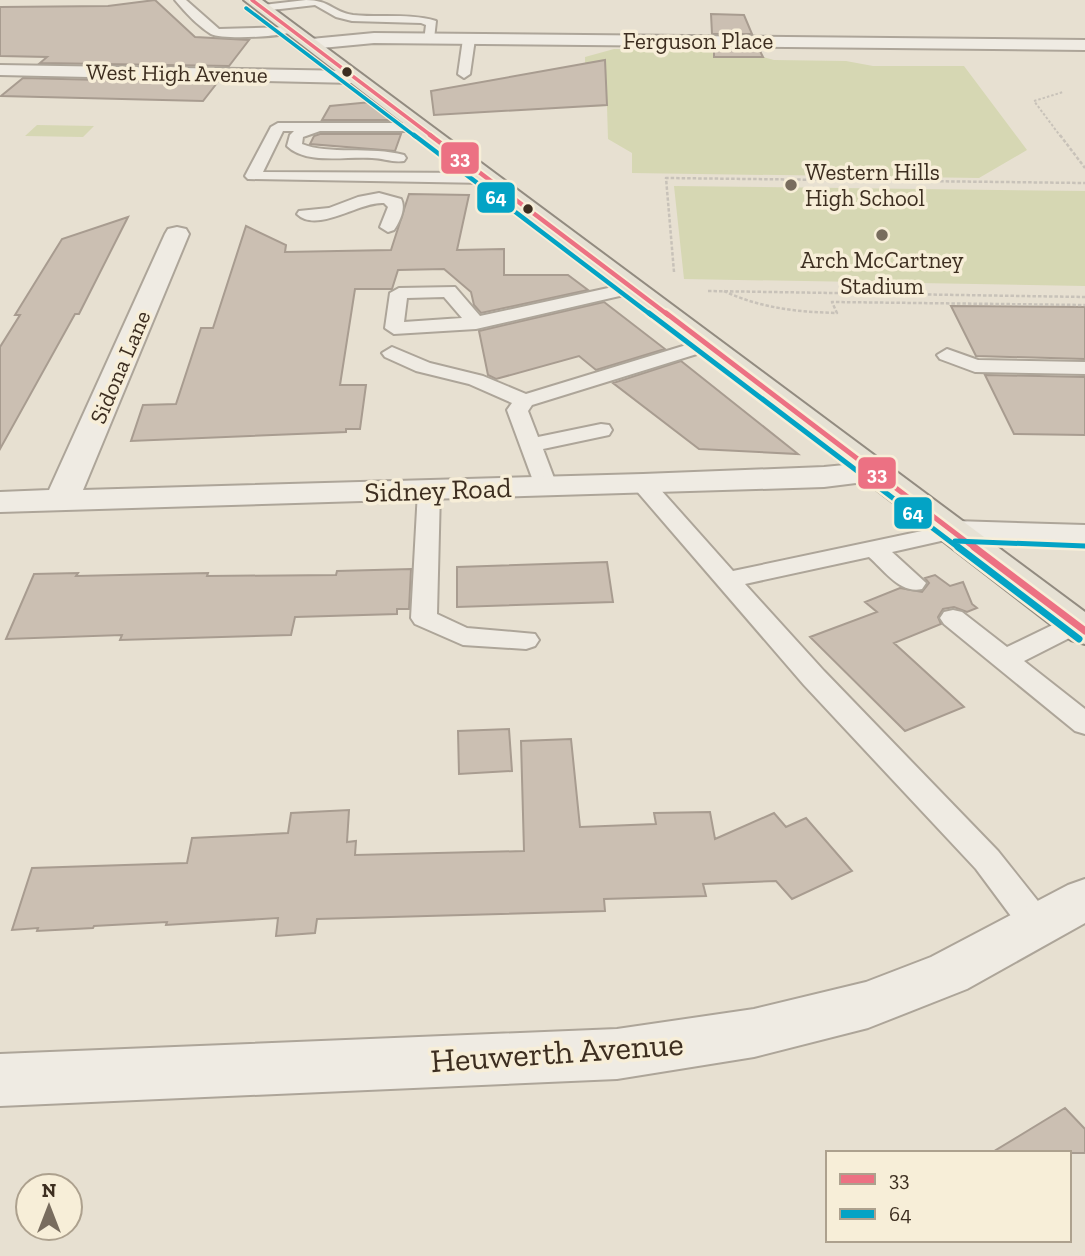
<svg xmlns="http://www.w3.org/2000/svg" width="1085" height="1256" font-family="'Zilla Slab',serif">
<rect width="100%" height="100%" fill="#e7e0d1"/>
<path fill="#d6d7b3" d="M614,49L760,52L763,57L774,60L846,61L873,66H964L1027,150L979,178L632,173V153L608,139L607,106L586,107L585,57Z
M37,125L94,126L83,137L25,136Z
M674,186L1085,191V286L684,279Z"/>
<path fill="#cbbfb2" stroke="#a89c90" stroke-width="2" d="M155,0L195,37L249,40L229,66L40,63L47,57L0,56V7L108,6Z
M711,14L744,15L752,34H712Z
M714,49H759L763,57H714Z
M605,60L607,105L434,115L431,91Z
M23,78L217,83L203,101L1,96Z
M371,102L395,120H322L330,106Z
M320,134H401L395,151L310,144L314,136Z
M409,194L469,195L457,250L504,249V275H568L588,290L481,313L474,305L471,292L444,269L398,270L392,289H355L340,385H366L360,429H346V432L131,441L143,405L176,404L201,328H213L246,226L286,245L285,252L391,250Z
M128,217L79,314H75L0,449V347L20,315H15L62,239Z
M604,302L665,349L596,370L579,356L496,379L488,375L479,331Z
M951,306L1085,307V359L976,356Z
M681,361L798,454L699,449L613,383Z
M985,375L1085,377V435L1014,434Z
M607,562L613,602L457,607V567Z
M411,569L409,609H397V614L295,617L291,635L120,640L122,635L6,639L34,574L78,573L76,576L208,573L207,576L336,575L337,571Z
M935,575L950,586L963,582L972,604L977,608L967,612L954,607L943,609L938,617L941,624L894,643L964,707L905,731L810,637L877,612L865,602L900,588L922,592L929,583L925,578Z
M509,729L512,771L459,774L458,731Z
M571,739L580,827L656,824L654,813L710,812L715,839L774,813L786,827L806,818L852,871L792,899L776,881L703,884L706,896L604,899L605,911L317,919L315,933L276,936L278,918L166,925L167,922L94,926L93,928L37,931L38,928L12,930L32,868L187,863L192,838L288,833L291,813L349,810L347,842L356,841L355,855L524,851L521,741Z
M1065,1108L1085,1129V1153H991Z"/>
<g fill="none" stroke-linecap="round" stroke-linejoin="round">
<defs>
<path id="service" d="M175,0H186L219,29L291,27L297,30C287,37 222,40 211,34C198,26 184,11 175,0Z
M306,0C330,0 333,12 353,15C380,18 409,13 436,21L434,39L424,41L426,25L421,23L352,21L336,17L315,5L263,11L258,8L263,5Z
M469,35L475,39L470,74L464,78L458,74L463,39Z
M278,123H420L427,127L420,131H320L303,137L302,144C328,155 371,146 404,155L406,158L404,161C394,163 382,158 372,158C347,156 306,165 287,146L290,135L294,131H283L263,172L487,173L495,178L487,183L248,179L245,176L271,127Z
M379,193L401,199C406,208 400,221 394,230L388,232L380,227L388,207L384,203C360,201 317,234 297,214L299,211L329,208L358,197Z
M631,283L640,288L637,292L476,329L394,334L385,328L390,293L399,288L455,287L480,316ZM444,297L462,318L404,322L407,298Z
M706,339L716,345L713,349L532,405L528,411L538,437L601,424L609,425L612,430L609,435L543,449L557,486L554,491H538L535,486L507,410L512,403L469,384L416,371L385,357L382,353L392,347L430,363L483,376L526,394Z
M947,349L978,360L1085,362V374L975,372L940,359L937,355Z
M643,477L651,479L733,571L955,524L963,526L967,531L963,536L892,552L926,583L922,589C900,594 884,570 869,557L745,584L824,671L998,851L1049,915L1054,925L1049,935L1037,939L1025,935L976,869L804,685L635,489L632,484L635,479Z
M429,484L437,486L440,491L437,614L467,628L535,634L539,640L535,646L526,649L463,645L415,624L411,618L418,491L421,486Z
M953,610L962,612L1007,647L1067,618L1076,615L1085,618V630L1024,661L1085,709V734L1075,731L944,624L940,618L944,612Z"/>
<path id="minor" d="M374,33L1085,40V50L374,43L311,49L302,44L311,39Z
M0,65L354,71L363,77L354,83L0,75Z
M177,227L186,229L189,234L83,490L643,474L824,467L876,462L888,465L892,472L888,479L824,487L0,512V492L49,490L165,234L168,229Z
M955,521L1085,525V547L955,541L943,538L938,531L943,524Z
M1085,879V923L967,989L868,1028L754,1057L617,1079L0,1106V1054L617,1029L754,1009L866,982L931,957L1068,885Z"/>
<path id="primary" d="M244,0H262L1085,612V644L1071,640Z"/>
</defs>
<use href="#service" stroke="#ada599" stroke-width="4"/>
<use href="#minor" stroke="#ada599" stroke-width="4"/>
<use href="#primary" stroke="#928b80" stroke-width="4"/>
<path stroke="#c8c2b9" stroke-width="2" stroke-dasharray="2.5 2" stroke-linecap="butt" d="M1061,137L1034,101L1063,92"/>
<path stroke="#c8c2b9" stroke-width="2.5" stroke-dasharray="3.5 2" stroke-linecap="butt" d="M1060,135L1085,168
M674,272L666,178L1085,183
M708,291L1085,297
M724,291C760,308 797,312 837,313L832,302L1085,305"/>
<use href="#service" fill="#efebe3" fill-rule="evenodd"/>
<use href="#minor" fill="#efebe3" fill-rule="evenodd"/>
<use href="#primary" fill="#e6e1d4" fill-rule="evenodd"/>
<defs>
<path id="bus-1-far3" d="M252,0L433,137"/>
<path id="bus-1-far2" d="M430,135L668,315"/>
<path id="bus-1-far1" d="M666,313L976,549"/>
<path id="bus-1" d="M974,547L1085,631"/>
<path id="bus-2-far3" d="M246,8L416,137"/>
<path id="bus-2-far2" d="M414,135L651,315"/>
<path id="bus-2-far1" d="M649,313L960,549
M955,541L1085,546"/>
<path id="bus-2" d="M958,547L1079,639"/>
</defs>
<use href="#bus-1-far3" stroke="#f7eed8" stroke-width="6"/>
<use href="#bus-1-far2" stroke="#f7eed8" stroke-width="8"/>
<use href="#bus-1-far1" stroke="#f7eed8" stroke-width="10"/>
<use href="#bus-1" stroke="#f7eed8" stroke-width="12"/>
<use href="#bus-2-far3" stroke="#f7eed8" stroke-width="6"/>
<use href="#bus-2-far2" stroke="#f7eed8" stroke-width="8"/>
<use href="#bus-2-far1" stroke="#f7eed8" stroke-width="10"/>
<use href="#bus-2" stroke="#f7eed8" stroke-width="12"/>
<use href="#bus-1-far3" stroke="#ec7183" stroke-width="3.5"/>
<use href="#bus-1-far2" stroke="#ec7183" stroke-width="4.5"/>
<use href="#bus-1-far1" stroke="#ec7183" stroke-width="5"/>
<use href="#bus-1" stroke="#ec7183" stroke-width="7"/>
<use href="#bus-2-far3" stroke="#03a3c5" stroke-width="3.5"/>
<use href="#bus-2-far2" stroke="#03a3c5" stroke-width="4.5"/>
<use href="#bus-2-far1" stroke="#03a3c5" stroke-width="5"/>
<use href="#bus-2" stroke="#03a3c5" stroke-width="7"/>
</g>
<g fill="#3d2e20" stroke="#f7eed8" stroke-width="2.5">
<circle cx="347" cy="72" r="6"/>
<circle cx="528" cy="209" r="6"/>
</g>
<g fill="#786c5e" stroke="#f7eed8" stroke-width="2.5">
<circle cx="791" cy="185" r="7"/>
<circle cx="882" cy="235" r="7"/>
</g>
<g text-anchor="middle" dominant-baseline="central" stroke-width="7" stroke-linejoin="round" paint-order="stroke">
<g font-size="23" fill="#3d2e20" stroke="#f7eed8">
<text x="698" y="41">Ferguson Place</text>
<text transform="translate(177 73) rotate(1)">West High Avenue</text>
<text transform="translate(120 367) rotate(-67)">Sidona Lane</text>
</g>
<g font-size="23" fill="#3d2e20" stroke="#f7eed8" text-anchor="start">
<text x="805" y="172">Western Hills<tspan x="805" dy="26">High School</tspan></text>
<text x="882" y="260" text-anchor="middle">Arch McCartney<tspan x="882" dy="26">Stadium</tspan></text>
</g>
<g font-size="28" fill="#3d2e20" stroke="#f7eed8">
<text transform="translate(438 490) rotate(-2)">Sidney Road</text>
</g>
<g font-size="33" fill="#3d2e20" stroke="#f7eed8">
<text transform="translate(557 1052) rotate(-4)">Heuwerth Avenue</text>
</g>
</g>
<g stroke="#f7eed8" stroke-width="2.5">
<rect x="440" y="141" width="40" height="34" rx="7" fill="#ec7183"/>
<rect x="476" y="181" width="40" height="33" rx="7" fill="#03a3c5"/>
<rect x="857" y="456" width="40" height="34" rx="7" fill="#ec7183"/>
<rect x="893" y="496" width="40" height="34" rx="7" fill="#03a3c5"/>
</g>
<g font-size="19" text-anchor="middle" font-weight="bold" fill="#fff">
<text x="460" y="164">33</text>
<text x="496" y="204">64</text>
<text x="877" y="480">33</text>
<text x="913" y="520">64</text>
</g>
<rect x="826" y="1151" width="245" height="91" fill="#f7eed8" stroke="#ada18e" stroke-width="2"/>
<rect x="840" y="1174" width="35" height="10" fill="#ec7183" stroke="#ada18e" stroke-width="2"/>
<text x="889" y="1186" font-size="21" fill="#3d2e20">33</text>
<rect x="840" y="1209" width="35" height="10" fill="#03a3c5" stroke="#ada18e" stroke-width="2"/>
<text x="889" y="1221" font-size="21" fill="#3d2e20">64</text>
<g transform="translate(49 1207)"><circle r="33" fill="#f7eed8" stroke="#ada18e" stroke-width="2"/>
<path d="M0-5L12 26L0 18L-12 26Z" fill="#786c5e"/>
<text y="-10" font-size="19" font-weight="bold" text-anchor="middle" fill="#3d2e20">N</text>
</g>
</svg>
